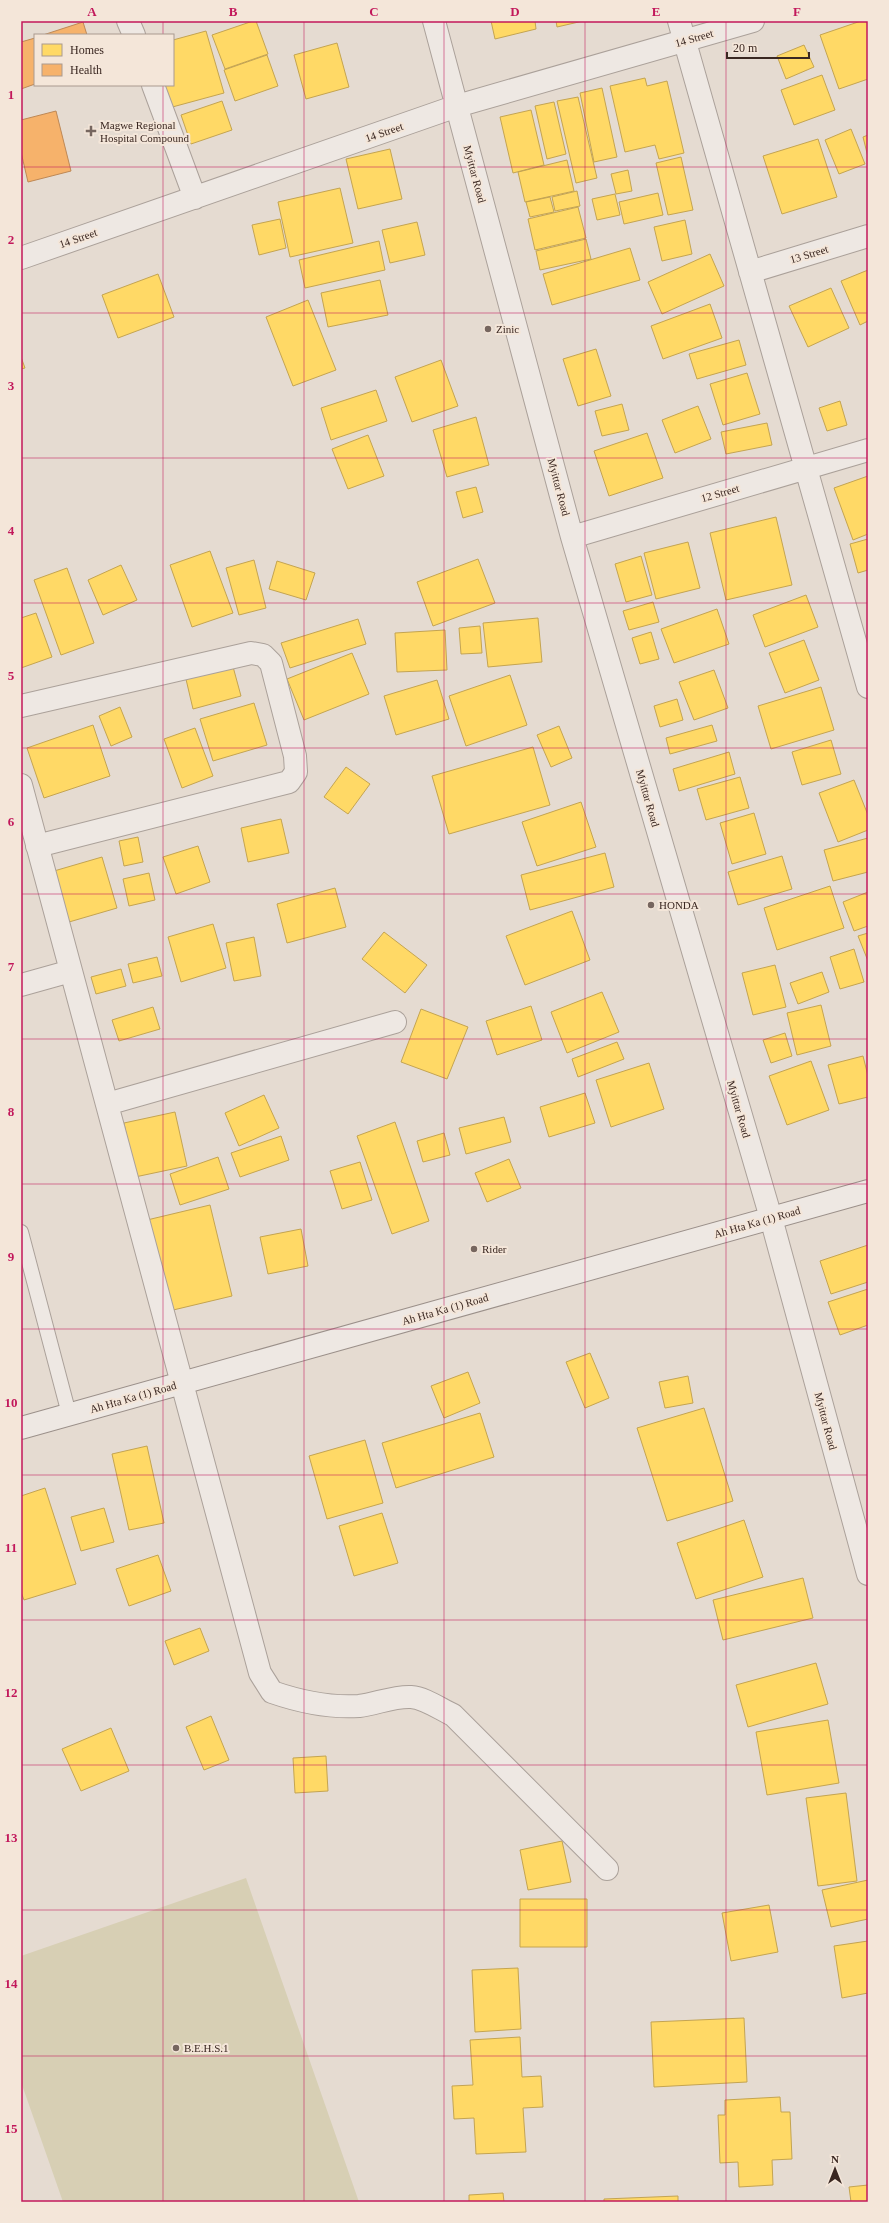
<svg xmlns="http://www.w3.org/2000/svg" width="889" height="2223" font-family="'Times New Roman',serif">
<rect width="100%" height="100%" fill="#e5dbd1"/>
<path fill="#d7cfb4" d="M246,1878L359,2202H63L21,2082V1956Z"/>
<path fill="#ffd966" stroke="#c4a451" d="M253,21H256L268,54L225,69L212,35Z
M491,21H535L536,29L495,39Z
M556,21H583L557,27Z
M861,21H868V79L839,89L820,35Z
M206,31L224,93L165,109L158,85H173V40Z
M337,43L349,87L306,99L294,55Z
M804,45L814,67L786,79L777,56Z
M267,55L278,86L235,101L224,70Z
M822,75L835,110L794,125L781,90Z
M645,78L647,86L667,81L684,153L659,159L655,145L625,152L610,86Z
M602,88L617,157L594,162L580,93Z
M578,97L597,178L576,183L557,101Z
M222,101L232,130L191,144L181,115Z
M554,102L566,154L547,159L535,106Z
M531,110L544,165L513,173L500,117Z
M851,129L865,164L839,174L825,140Z
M868,135V157L863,137Z
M818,139L837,197L782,214L763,156Z
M390,149L402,199L358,209L346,159Z
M681,157L693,210L668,215L656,163Z
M567,160L574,191L525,202L518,172Z
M628,170L632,191L616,194L611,174Z
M340,188L353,243L290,257L278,202Z
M577,191L580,206L555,211L552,197Z
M658,193L663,215L624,224L619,202Z
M615,194L620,215L597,220L592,199Z
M550,197L554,212L530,217L526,202Z
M578,207L586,238L535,250L528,219Z
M280,219L286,248L259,255L252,225Z
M685,220L692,254L662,261L654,227Z
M417,222L425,255L390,263L382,230Z
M586,239L591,259L540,270L536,251Z
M379,241L385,270L305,288L299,260Z
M630,248L640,280L552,305L543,274Z
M710,254L724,286L662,314L648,282Z
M868,270V321L860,325L841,281Z
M158,274L174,317L118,338L102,295Z
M380,280L388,315L328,327L321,293Z
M831,288L849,328L808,347L789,306Z
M308,300L336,370L293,386L266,317Z
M710,304L722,338L663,359L651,326Z
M739,340L746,365L697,379L689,354Z
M596,349L611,396L578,406L563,359Z
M21,357L25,368L21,369Z
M441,360L458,406L412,422L395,377Z
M747,373L760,414L723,425L710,384Z
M376,390L387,421L331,440L321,408Z
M840,401L847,425L827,431L819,408Z
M622,404L629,430L602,436L595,411Z
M698,406L711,439L675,453L662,420Z
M476,417L489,465L447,477L433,430Z
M767,423L772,445L726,454L721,432Z
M647,433L663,478L609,496L594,451Z
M368,435L384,476L348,489L332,449Z
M868,476V534L853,540L834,488Z
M476,487L483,512L463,518L456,492Z
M776,517L792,585L726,600L710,533Z
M868,539V570L858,573L850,544Z
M688,542L700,588L656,599L644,553Z
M210,551L233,613L192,627L170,565Z
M641,556L652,595L626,602L615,564Z
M478,559L495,603L433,626L417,582Z
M254,560L266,608L239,615L226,568Z
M277,561L315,573L306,600L269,589Z
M121,565L137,600L103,615L88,580Z
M67,568L94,643L61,655L34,580Z
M806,595L818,627L765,647L753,615Z
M653,602L659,622L629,630L623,611Z
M717,609L729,644L674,663L661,629Z
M36,613L52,657L21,668V618Z
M538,618L542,662L488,667L483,623Z
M358,619L366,644L290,668L281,643Z
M480,626L482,653L461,654L459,628Z
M445,630L447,670L397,672L395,633Z
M651,632L659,659L640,664L632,638Z
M804,640L819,680L785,693L769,653Z
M352,653L369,694L304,720L287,679Z
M232,663L241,696L193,709L185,675Z
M714,670L728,708L694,720L679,682Z
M510,675L527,725L466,746L449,696Z
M437,680L449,719L396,735L384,696Z
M821,687L834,730L771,749L758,706Z
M677,699L683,720L660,727L654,706Z
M254,703L267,745L213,761L200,719Z
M120,707L132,737L111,746L99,716Z
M93,725L110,776L44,798L27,748Z
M712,725L717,741L670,754L666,738Z
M559,726L572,758L551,767L537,735Z
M195,728L213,776L182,788L164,739Z
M831,740L841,774L802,785L792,752Z
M533,747L550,805L449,834L432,776Z
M729,752L735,774L679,791L673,769Z
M346,767L370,784L348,814L324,797Z
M740,777L749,808L706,820L697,789Z
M854,780L868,815V830L838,842L819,793Z
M581,802L596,847L537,866L522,822Z
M754,813L766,854L732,864L720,823Z
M281,819L289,853L248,862L241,828Z
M138,837L143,862L124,866L119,841Z
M868,838V872L833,881L824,850Z
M198,846L210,882L176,894L163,857Z
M605,853L614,887L530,910L521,875Z
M782,856L792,889L738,905L728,872Z
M102,857L117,908L69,922L54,871Z
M149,873L155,900L129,906L123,879Z
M830,886L844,928L777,950L764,908Z
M335,888L346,927L287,943L277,904Z
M868,892V926L854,931L843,902Z
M572,911L590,960L525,985L506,936Z
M213,924L226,968L181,982L168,937Z
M384,932L427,965L405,993L362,959Z
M868,933V961L858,936Z
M254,937L261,976L234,981L226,943Z
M854,949L864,982L840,989L830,957Z
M157,957L162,976L133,983L128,964Z
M775,965L786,1007L753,1015L742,973Z
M121,969L126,986L96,994L91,977Z
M822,972L829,992L798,1004L790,983Z
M602,992L619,1032L567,1053L551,1012Z
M821,1005L831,1046L797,1055L787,1013Z
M531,1006L542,1040L497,1055L486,1021Z
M153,1007L160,1029L119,1041L112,1020Z
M421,1009L468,1027L447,1079L401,1062Z
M785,1033L792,1056L771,1063L763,1040Z
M617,1042L624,1059L578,1077L572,1059Z
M863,1056L868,1076V1097L839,1104L828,1065Z
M811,1061L829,1110L787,1125L769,1076Z
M649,1063L664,1109L611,1127L596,1080Z
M585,1093L595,1123L549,1137L540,1107Z
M264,1095L279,1128L239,1146L225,1113Z
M175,1112L187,1166L135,1177L124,1123Z
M504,1117L511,1142L466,1154L459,1128Z
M395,1122L429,1221L392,1234L357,1136Z
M444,1133L450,1155L423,1162L417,1141Z
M281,1136L289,1160L240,1177L231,1153Z
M218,1157L229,1189L180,1205L170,1174Z
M509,1159L521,1188L487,1202L475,1173Z
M360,1162L372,1200L342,1209L330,1171Z
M210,1205L232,1296L169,1311L147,1220Z
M301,1229L308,1266L268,1274L260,1237Z
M868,1245V1282L831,1294L820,1261Z
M868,1289V1325L840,1335L828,1302Z
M590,1353L609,1398L585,1408L566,1362Z
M468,1372L480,1403L444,1418L431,1386Z
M688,1376L693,1403L665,1408L659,1382Z
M704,1408L733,1501L667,1521L637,1428Z
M480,1413L494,1457L396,1488L382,1443Z
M365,1440L383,1503L327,1519L309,1456Z
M147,1446L164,1523L129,1530L112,1454Z
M45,1488L76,1584L24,1600L21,1592V1496Z
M104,1508L114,1542L81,1551L71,1517Z
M382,1513L398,1563L354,1576L339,1526Z
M744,1520L763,1577L696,1599L677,1543Z
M158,1555L171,1591L129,1606L116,1569Z
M803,1578L813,1618L723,1640L713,1600Z
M200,1628L209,1651L174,1665L165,1641Z
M816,1663L828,1704L748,1727L736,1685Z
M211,1716L229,1760L204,1770L186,1727Z
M828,1720L839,1783L767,1795L756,1732Z
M111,1728L129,1771L81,1791L62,1749Z
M326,1756L328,1791L295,1793L293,1758Z
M846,1793L857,1881L818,1886L806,1798Z
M562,1841L571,1882L528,1890L520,1850Z
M868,1880V1919L831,1927L822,1890Z
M520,1899H587V1947H520Z
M769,1905L778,1952L731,1961L722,1913Z
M868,1941V1993L842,1998L834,1946Z
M518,1968L521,2029L475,2032L472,1970Z
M744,2018L747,2082L654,2087L651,2022Z
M520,2037L522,2077L541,2076L543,2107L523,2108L526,2152L476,2154L474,2118L454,2119L452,2086L473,2085L470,2040Z
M780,2097L781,2112H790L792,2159L772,2160L773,2185L739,2187L738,2162L720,2163L718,2115H725V2100Z
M868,2185V2202H851L849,2187Z
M503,2193L504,2202H469V2195Z
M678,2196V2202H604V2199Z"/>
<path fill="#f6b26b" stroke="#be8855" d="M83,22L87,35H43Z
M35,38V84L21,89V42Z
M56,111L71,171L28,182L21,152V120Z"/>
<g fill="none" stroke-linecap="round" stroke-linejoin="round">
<defs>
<path id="lane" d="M21,1232L69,1414"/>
<path id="street" d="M128,21L134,35
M434,21L572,537L771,1218L868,1574
M679,21L868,687
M153,85L195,198
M21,258L457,106L753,21
M750,272L868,236
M572,537L868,450
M21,706L251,653L263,655L271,663L295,756L296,772L289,782L37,846
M21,785L260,1673L272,1692C301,1702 329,1708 359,1706C376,1704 394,1696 411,1697C425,1698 440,1709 453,1715L607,1869
M21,985L71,971
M107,1104L395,1022"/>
<path id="secondary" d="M21,1428L868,1191"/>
</defs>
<use href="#lane" stroke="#aba19a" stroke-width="16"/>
<use href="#street" stroke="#aba19a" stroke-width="24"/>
<use href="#secondary" stroke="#9b908a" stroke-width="24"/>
<use href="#lane" stroke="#eee8e3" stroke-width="14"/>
<use href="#street" stroke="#eee8e3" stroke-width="22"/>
<use href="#secondary" stroke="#eee8e3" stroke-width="22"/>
</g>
<path fill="none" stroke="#c2185b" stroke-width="1" stroke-opacity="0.55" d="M163,21V35M304,21V2202M444,21V2202M585,21V2202M726,21V2202M163,85V2202M21,167H868M21,313H868M21,458H868M21,603H868M21,748H868M21,894H868M21,1039H868M21,1184H868M21,1329H868M21,1475H868M21,1620H868M21,1765H868M21,1910H868M21,2056H868"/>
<g fill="#76665f" stroke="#f4e6d9" stroke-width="1.5">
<path d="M89 125h4v4h4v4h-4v4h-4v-4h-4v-4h4z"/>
<circle cx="488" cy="329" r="4"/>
<circle cx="651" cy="905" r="4"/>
<circle cx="474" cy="1249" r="4"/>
<circle cx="176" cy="2048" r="4"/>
</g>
<g text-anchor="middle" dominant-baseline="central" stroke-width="4" stroke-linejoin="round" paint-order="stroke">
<g font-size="11" fill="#3a2721" stroke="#f4e6d9">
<text transform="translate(694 38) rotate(-16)">14 Street</text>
<text transform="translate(384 132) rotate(-19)">14 Street</text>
<text transform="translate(475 174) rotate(75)">Myittar Road</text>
<text transform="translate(78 238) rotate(-19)">14 Street</text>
<text transform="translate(809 254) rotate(-17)">13 Street</text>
<text transform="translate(559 487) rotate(75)">Myittar Road</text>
<text transform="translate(720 493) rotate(-16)">12 Street</text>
<text transform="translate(648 798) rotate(74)">Myittar Road</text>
<text transform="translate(739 1109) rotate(74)">Myittar Road</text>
<text transform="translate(757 1222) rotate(-16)">Ah Hta Ka (1) Road</text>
<text transform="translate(445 1309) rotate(-16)">Ah Hta Ka (1) Road</text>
<text transform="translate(133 1397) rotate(-16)">Ah Hta Ka (1) Road</text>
<text transform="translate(826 1421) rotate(75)">Myittar Road</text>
</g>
<g font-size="11" fill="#3a2721" stroke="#f4e6d9" text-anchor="start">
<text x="100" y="125">Magwe Regional<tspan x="100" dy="13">Hospital Compound</tspan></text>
<text x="496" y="329">Zinic</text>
<text x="659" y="905">HONDA</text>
<text x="482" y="1249">Rider</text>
<text x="184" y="2048">B.E.H.S.1</text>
</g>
</g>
<rect width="889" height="2223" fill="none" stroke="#f4e6d9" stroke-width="44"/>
<rect x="34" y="34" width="140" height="52" fill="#f4e6d9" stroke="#aa9a8f"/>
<rect x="42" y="44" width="20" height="12" fill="#ffd966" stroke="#aa9a8f"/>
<text x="70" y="54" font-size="12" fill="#3a2721">Homes</text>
<rect x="42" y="64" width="20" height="12" fill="#f6b26b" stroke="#aa9a8f"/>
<text x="70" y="74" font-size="12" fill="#3a2721">Health</text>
<g transform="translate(835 2169)" stroke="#f4e6d9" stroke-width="3" paint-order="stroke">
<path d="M0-3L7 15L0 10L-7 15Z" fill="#3a2721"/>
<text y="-6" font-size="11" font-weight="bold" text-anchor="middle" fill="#3a2721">N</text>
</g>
<path d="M727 52v6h82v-6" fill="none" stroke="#3a2721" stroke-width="2"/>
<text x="733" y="52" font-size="12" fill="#3a2721" stroke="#f4e6d9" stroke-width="3" paint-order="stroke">20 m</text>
<rect x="22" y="22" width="845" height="2179" fill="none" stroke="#c2185b" stroke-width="1.5"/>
<g font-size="13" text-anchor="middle" font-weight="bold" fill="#c2185b">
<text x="92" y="16">A</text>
<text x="233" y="16">B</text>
<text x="374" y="16">C</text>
<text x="515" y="16">D</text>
<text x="656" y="16">E</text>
<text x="797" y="16">F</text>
<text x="11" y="99">1</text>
<text x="11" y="244">2</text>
<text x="11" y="390">3</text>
<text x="11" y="535">4</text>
<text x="11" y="680">5</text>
<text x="11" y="826">6</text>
<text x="11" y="971">7</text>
<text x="11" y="1116">8</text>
<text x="11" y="1261">9</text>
<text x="11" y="1407">10</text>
<text x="11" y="1552">11</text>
<text x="11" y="1697">12</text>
<text x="11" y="1842">13</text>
<text x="11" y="1988">14</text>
<text x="11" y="2133">15</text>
</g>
</svg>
